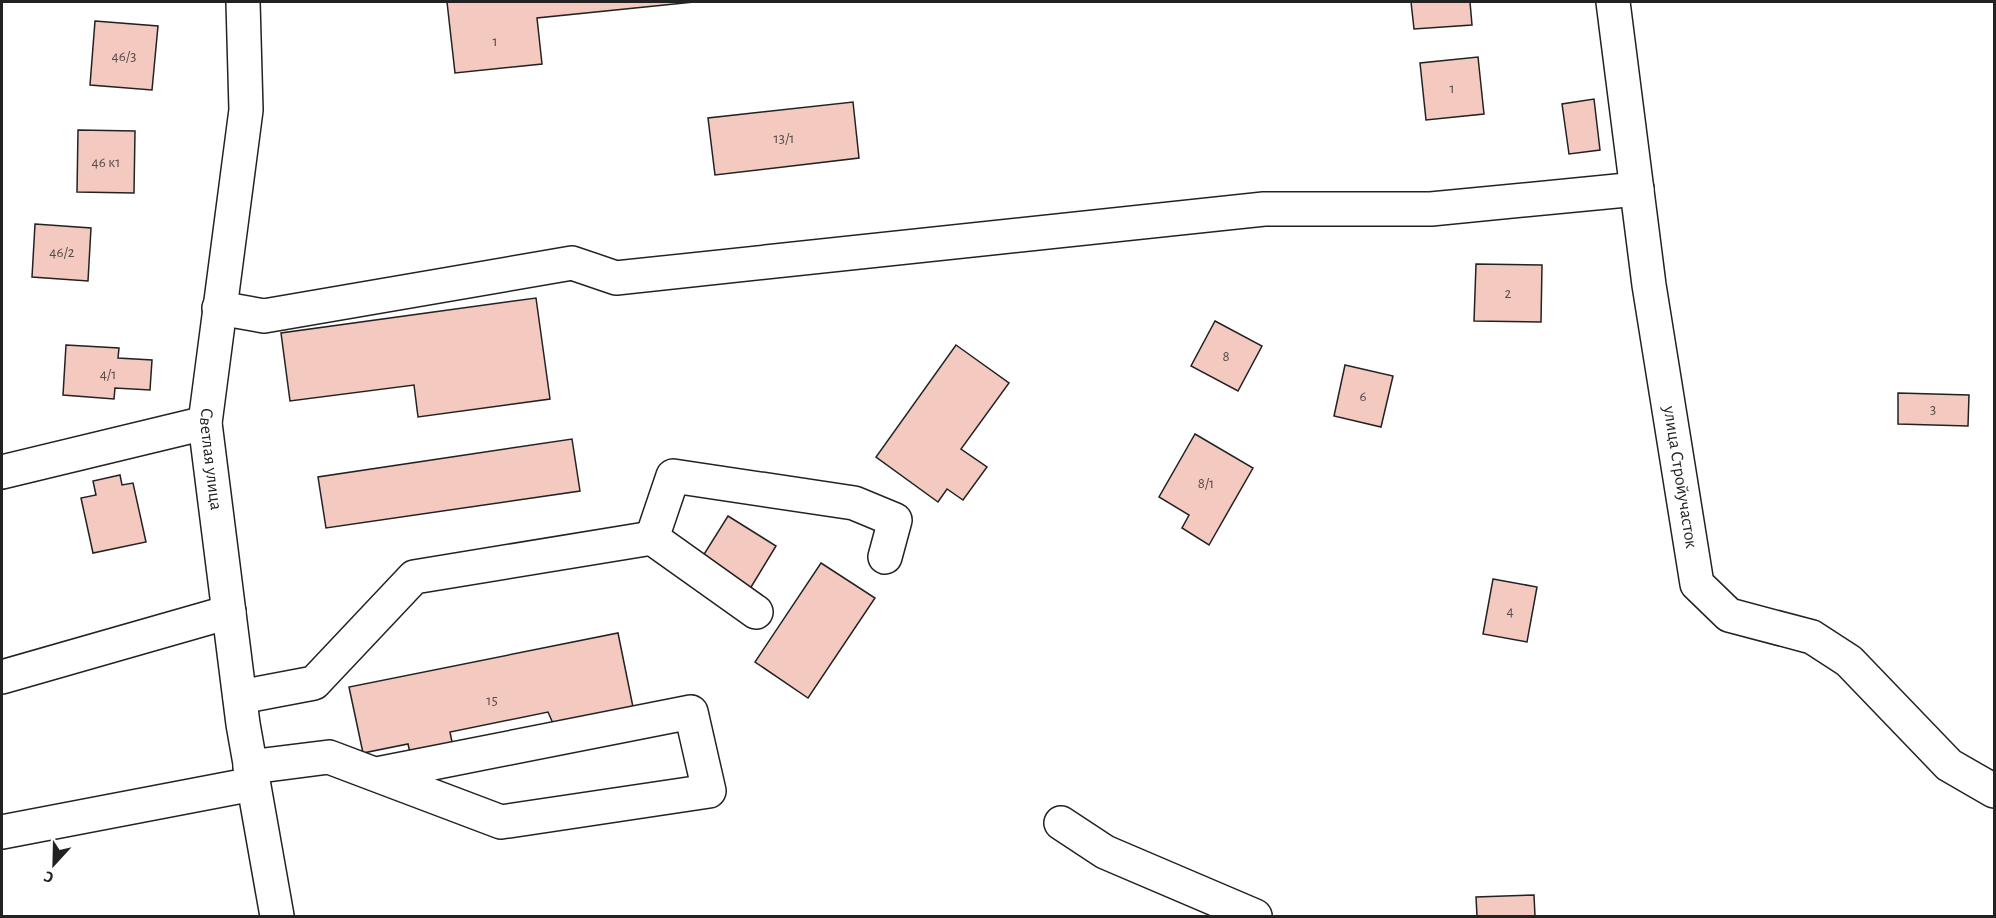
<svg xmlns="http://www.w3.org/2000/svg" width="1996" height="918" font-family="'Alegreya Sans',sans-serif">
<rect width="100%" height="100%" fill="#fff"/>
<path fill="#f3c9c0" stroke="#222" stroke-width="1.5" d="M447,2H694L537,18L542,64L455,73Z
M1411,2H1470L1472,25L1414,29Z
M95,21L158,26L152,90L90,85Z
M1478,57L1484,114L1426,120L1420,63Z
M1594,99L1600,150L1569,154L1562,104Z
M853,102L859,158L715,175L708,118Z
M78,130L135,131L134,193L77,192Z
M35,224L91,228L88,281L32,277Z
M1476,264L1542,265L1541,322L1474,321Z
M536,298L550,399L418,417L414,385L290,401L281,333Z
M1215,321L1262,346L1238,391L1191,366Z
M66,345L119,348L118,358L152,360L150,390L115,388L114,399L63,395Z
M956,345L1009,383L961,449L987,467L963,500L947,489L938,502L876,457Z
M1345,365L1393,376L1381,427L1334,416Z
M1898,393L1969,395L1968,426L1898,424Z
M1195,434L1253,468L1209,545L1182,528L1189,515L1159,497Z
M572,439L580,491L326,528L318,477Z
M120,475L122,485L133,483L146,542L93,553L81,498L96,495L93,481Z
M728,516L776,546L745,597L696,567Z
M821,563L875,598L808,698L755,662Z
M1493,579L1537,587L1527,642L1483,634Z
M618,633L634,712L555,728L548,712L450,732L455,757L413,766L408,744L363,753L349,687Z
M1534,895L1535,916H1477L1476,897Z"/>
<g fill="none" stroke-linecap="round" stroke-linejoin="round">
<defs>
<g id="minor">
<path id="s1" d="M243,2L246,110L205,423L243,724L277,916"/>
<path id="s2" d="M1613,2L1649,285L1697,584L1729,615L1812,637L1849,661L1949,765L1994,791"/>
<path d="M219,308L264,316L572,263L616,278L1264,209H1431L1637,189"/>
<path d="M2,472L205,423"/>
<path d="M652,538L673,476L854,503L895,520L885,557"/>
<path d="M2,677L229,612"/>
<path d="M240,697L314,683L414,577L652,538L756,612"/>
<path d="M250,767L329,757L501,822L709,791L691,712L377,774"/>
<path d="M1061,823L1105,852L1255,916"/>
<path d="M2,832L253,784"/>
</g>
</defs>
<use href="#minor" stroke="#222" stroke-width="36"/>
<use href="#minor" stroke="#fff" stroke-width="33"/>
</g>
<g text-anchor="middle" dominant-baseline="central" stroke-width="4.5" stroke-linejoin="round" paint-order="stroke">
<g font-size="15" fill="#564c4a">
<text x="495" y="41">1</text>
<text x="124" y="56">46/3</text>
<text x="1452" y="88">1</text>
<text x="784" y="138">13/1</text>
<text x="106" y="162">46 к1</text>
<text x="62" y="252">46/2</text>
<text x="1508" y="293">2</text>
<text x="1226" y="356">8</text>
<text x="108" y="374">4/1</text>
<text x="1363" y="396">6</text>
<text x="1933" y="409">3</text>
<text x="1206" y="483">8/1</text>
<text x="1510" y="611">4</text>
<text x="492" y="700">15</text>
</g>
<g font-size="18" fill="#222" stroke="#fff">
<text stroke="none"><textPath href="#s1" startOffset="460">Светлая улица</textPath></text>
<text stroke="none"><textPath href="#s2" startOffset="480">улица Стройучасток</textPath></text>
</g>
</g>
<rect width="1996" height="918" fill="none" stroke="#222222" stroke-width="6"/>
<g transform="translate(54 864) rotate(202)" stroke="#ffffff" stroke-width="4.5" paint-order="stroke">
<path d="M0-4.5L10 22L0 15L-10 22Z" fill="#222222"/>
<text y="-9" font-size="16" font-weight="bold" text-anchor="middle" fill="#222222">С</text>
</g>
</svg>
